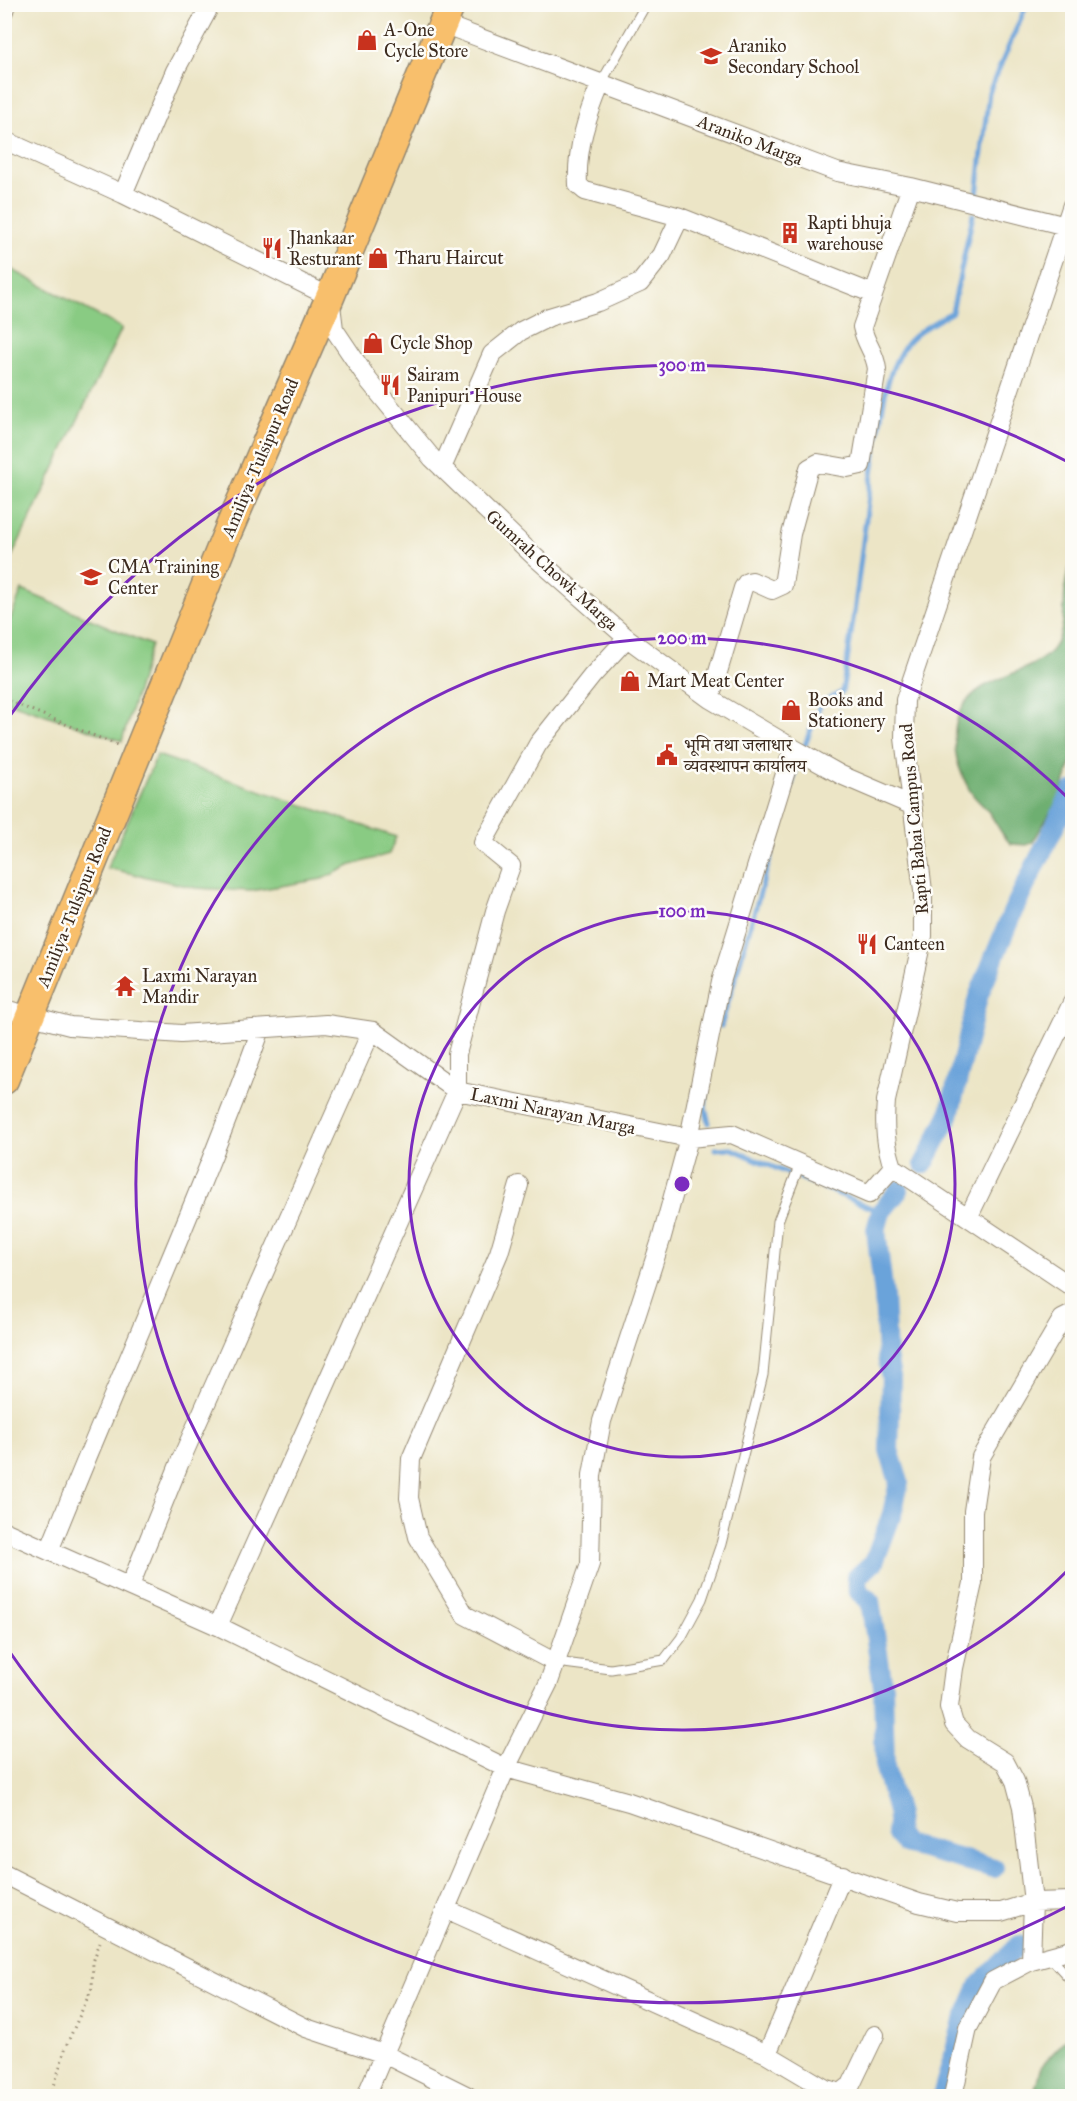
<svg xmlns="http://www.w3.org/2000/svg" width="1077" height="2101" font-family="'IM FELL Great Primer','Noto Serif Devanagari',serif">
<rect width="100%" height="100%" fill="#fdfcf7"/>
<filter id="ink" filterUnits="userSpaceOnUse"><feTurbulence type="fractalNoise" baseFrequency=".0167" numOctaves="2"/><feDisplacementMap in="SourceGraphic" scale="12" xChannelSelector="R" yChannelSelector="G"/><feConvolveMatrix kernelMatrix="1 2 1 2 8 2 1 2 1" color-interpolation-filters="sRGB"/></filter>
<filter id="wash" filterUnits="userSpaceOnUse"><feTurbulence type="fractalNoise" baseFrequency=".008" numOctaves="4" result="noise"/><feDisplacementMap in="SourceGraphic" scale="24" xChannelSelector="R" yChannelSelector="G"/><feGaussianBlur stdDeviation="1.35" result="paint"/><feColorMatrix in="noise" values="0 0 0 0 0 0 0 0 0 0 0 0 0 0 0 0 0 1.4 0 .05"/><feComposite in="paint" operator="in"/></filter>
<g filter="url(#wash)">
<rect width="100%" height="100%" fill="#ece5c6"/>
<path fill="#89cb83" stroke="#627a50" stroke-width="1.5" d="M5,266L122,328L12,556L4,553Z
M22,590L151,645L122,741L5,701V632Z
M157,755L396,837L389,854L352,865L322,879L251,891L196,888L107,868Z"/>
<path fill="#6eaf71" stroke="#546c48" stroke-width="1.5" d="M1072,563V761L1059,798L1033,842L1027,845L1011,844C1001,835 997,824 990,814C984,805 974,799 969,789C950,755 945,711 983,687C1003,675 1036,668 1051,651C1073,625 1057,589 1072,563Z
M1072,2033V2096H1033L1041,2066Z"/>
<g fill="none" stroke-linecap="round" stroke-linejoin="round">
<path stroke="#6ba3da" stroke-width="5" d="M977,195L989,92L1027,4
M805,745L821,703L842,692C857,609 863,525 877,442C882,412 885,376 902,350C913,333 935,322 952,312L973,215
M721,1026L798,763
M707,1091L705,1107L709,1123
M715,1149L730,1148L789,1174
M800,1178L881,1212"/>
<path stroke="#6ba3da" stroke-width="20" d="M924,1164L949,1115L978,997L1013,911L1072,791
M899,1190L881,1212L876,1230L884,1296L887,1356L891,1378L889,1450L899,1482L892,1514L874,1562L856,1578L859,1592L870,1601L883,1686L885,1768L898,1815L896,1833L905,1844L994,1868
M942,2096L962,2025L980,1984L1019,1945"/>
</g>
</g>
<g filter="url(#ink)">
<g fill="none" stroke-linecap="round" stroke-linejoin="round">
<defs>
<path id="lane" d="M601,83L646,4
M556,1662L611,1669L664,1660L681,1638L702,1599L721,1544L763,1375L778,1221L800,1164
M1050,1957L1072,1981"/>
<path id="street" d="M4,11L6,4
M443,24L837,172L911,187L1066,226
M601,83C587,117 576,148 578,185L585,191L680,217L871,293
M4,140L123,194L330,297L334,329L369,381L432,458L535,557L627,638L710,699L793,748L841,775L911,805
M123,194L175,71L211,4
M1072,205L905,700L904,738L923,891V936L886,1101C884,1125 885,1144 893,1167L1072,1287
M442,468L492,354L521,331L549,317L598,302L640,283L662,255L680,217
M710,699L743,588L747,582L752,581L772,590L783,585L791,534L809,468L818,463L847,468L861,465L877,369C875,351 866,346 862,327L911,187
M4,1009L70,1026L181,1034L326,1024L373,1031L457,1091L689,1138L732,1134L869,1194L893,1167
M519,1185L499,1253L411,1459L409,1498L418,1537L465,1615L556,1663
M969,1216L1072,1003
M4,1531L218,1626L506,1768L629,1802L919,1903L957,1912H1001L1033,1902L1072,1901
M49,1551C119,1376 197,1206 261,1029
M130,1586L180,1462L371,1032
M218,1626L457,1091V1054L495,911L511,866L483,843L538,744L592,676L627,638
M4,1874L306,2028L384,2054L468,2096
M446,1909L767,2054L826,2089L841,2093L851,2085L875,2035
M1031,1961L1033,1902L1022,1807L1015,1781L1005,1762L968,1739L954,1724L949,1707L954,1668L973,1583V1511L981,1457L1062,1319L1072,1314
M767,2054L843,1875
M366,2096L506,1768L549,1682L590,1564L592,1475L602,1421L661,1240L689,1138L721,982L793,748
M953,2096L968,2028L993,1981L1031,1961L1072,1950"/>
<path id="primary" d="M4,1080L228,531L330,297L451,4"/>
</defs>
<use href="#lane" stroke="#948872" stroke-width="11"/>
<use href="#street" stroke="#948872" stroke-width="20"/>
<use href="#primary" stroke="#948872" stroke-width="31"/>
<path stroke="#948872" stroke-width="3" stroke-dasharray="1.5 4.5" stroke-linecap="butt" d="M4,699L117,745
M51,2096L66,2046L92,1988L93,1962L100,1942"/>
<use href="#lane" stroke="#fff" stroke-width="9"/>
<use href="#street" stroke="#fff" stroke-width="18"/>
<use href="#primary" stroke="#f8bf6c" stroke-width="28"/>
</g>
</g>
<g fill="none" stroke="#7b2cbf" stroke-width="3">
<circle cx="682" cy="1184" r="273"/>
<path d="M1071 1567A546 546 0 1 1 1071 801"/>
<path d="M1066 1907A819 819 0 0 1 7 1648M7 720A819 819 0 0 1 1066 461"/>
</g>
<defs>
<symbol id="shop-bare" viewBox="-9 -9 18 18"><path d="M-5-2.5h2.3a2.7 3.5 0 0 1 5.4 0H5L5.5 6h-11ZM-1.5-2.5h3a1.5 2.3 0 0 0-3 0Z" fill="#c8321e" stroke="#fdfcf7" stroke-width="2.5" paint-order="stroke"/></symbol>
<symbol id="school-bare" viewBox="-9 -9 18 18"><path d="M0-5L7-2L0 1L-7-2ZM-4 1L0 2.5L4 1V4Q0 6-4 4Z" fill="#c8321e" stroke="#fdfcf7" stroke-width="2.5" paint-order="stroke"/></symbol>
<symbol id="building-bare" viewBox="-9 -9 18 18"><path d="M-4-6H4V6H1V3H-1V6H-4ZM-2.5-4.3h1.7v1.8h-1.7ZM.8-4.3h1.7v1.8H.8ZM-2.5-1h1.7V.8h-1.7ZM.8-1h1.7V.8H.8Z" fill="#c8321e" stroke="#fdfcf7" stroke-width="2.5" paint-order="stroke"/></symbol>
<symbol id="restaurant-bare" viewBox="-9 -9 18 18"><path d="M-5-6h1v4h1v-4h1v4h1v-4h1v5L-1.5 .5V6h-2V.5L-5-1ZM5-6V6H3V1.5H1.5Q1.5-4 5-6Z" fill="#c8321e" stroke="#fdfcf7" stroke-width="2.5" paint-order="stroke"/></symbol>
<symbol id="civic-bare" viewBox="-9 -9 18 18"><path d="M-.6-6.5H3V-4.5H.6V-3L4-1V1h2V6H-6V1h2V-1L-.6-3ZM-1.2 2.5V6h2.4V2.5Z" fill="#c8321e" stroke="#fdfcf7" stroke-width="2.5" paint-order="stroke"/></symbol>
<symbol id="temple-bare" viewBox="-9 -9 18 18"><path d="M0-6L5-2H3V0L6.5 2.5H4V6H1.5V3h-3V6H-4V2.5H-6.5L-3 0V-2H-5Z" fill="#c8321e" stroke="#fdfcf7" stroke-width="2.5" paint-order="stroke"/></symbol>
</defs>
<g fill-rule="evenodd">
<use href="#shop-bare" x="352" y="25" width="30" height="30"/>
<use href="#school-bare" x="696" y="41" width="30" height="30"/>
<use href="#building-bare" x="775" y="218" width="30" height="30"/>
<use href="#restaurant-bare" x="257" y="233" width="30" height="30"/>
<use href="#shop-bare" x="363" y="243" width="30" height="30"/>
<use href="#shop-bare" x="358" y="328" width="30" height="30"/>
<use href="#restaurant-bare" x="375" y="370" width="30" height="30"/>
<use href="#school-bare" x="76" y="562" width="30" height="30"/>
<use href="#shop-bare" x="615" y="666" width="30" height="30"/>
<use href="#shop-bare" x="776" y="695" width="30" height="30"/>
<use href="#civic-bare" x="652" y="740" width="30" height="30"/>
<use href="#restaurant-bare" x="852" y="929" width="30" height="30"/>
<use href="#temple-bare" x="110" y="971" width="30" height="30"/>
</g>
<g text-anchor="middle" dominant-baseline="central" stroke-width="5" stroke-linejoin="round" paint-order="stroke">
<g font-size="18" fill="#3b2a1e" stroke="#fdfcf7" text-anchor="start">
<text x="384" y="30">A-One<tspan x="384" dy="21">Cycle Store</tspan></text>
<text x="728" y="46">Araniko<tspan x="728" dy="21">Secondary School</tspan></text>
<text x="807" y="223">Rapti bhuja<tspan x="807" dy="21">warehouse</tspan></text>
<text x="289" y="238">Jhankaar<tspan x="289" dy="21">Resturant</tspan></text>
<text x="395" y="258">Tharu Haircut</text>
<text x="390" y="343">Cycle Shop</text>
<text x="407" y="375">Sairam<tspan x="407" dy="21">Panipuri House</tspan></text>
<text x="108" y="567">CMA Training<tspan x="108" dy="21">Center</tspan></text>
<text x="647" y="681">Mart Meat Center</text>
<text x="808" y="700">Books and<tspan x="808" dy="21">Stationery</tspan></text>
<text x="684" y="745">भूमि तथा जलाधार<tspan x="684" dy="21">व्यवस्थापन कार्यालय</tspan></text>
<text x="884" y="944">Canteen</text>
<text x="142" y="976">Laxmi Narayan<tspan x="142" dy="21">Mandir</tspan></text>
</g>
<g font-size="18" fill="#3b2a1e" stroke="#fdfcf7">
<text transform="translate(750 140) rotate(21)">Araniko Marga</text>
<text transform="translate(260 458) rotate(-67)">Amiliya-Tulsipur Road</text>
<text transform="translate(552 570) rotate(42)">Gumrah Chowk Marga</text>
<text transform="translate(914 819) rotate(-95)">Rapti Babai Campus Road</text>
<text transform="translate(74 907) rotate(-68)">Amiliya-Tulsipur Road</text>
<text transform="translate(553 1111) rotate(12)">Laxmi Narayan Marga</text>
</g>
</g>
<circle cx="682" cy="1184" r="9" fill="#7b2cbf" stroke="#fdfcf7" stroke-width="3"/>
<g font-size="18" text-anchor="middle" font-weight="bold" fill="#7b2cbf" stroke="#fdfcf7" stroke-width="5" stroke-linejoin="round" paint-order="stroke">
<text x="682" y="371">300 m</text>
<text x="682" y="644">200 m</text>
<text x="682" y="917">100 m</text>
</g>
<rect width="1077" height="2101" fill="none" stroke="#fdfcf7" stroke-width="24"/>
</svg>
